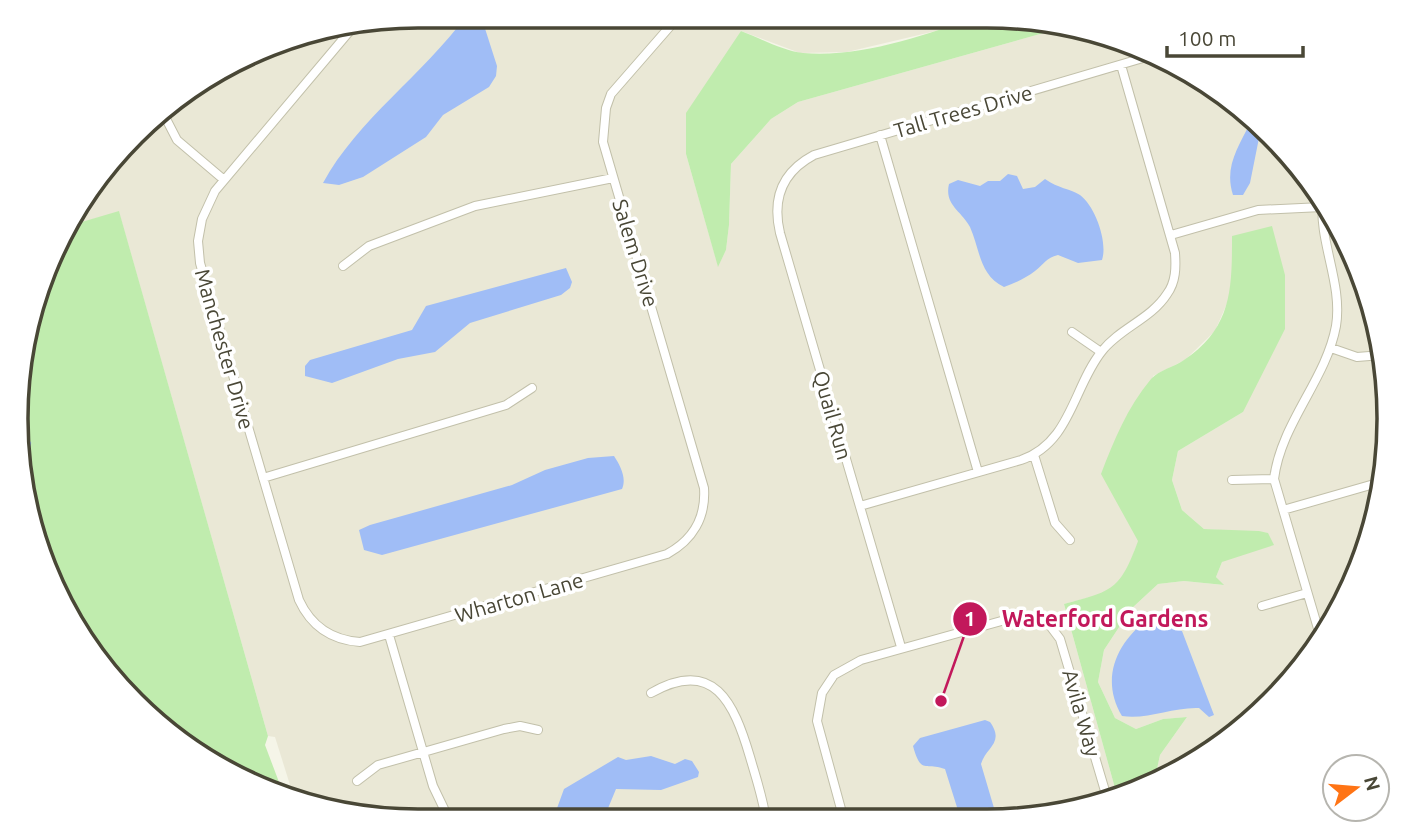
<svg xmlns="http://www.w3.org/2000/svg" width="1405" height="837" font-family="Ubuntu,sans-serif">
<rect width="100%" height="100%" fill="#f5f5e8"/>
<path fill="#eae8d6" d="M419,16L978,17L940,30L847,52L800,53L741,31L686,154L718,266L726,250L729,225L731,164L771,119L798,102L1065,27L1116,37L1211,84L1322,195L1382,340L1381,497L1321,643L1252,721L1188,767L1154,783L1160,755L1187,717L1163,719L1136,729L1115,718L1098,682L1104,650L1131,609L1158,584L1184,581L1223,585L1216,577L1222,562L1268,533L1204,529L1182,510L1172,480L1178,451L1243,412L1232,237V292L1215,331L1185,360L1153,376L1138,542L1125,575L1106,593L1064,604L1118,799L1013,820H392L295,801L275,737L268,736L119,212L68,226L84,194L174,99L289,37Z"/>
<path fill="#c0ecae" d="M978,17H1013L1065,27L798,102L771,119L731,164L729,225L726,250L718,267L686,154V113L741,31C760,38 783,51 803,53C861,58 924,35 978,17Z
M119,211L268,736L265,745L285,798L194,753L99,663L37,548L16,419L37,289L68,226Z
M1272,226L1285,275V329L1243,412L1178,451L1172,480L1182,510L1204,529L1259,531L1268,533L1274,545L1222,562L1216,577L1224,585L1184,581L1158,584L1131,609L1104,650L1098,682L1115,718L1136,729L1163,719L1187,717L1160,755L1154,783L1118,799L1064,604C1113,591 1120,590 1138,541L1101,474C1114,440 1127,408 1151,379C1159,370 1174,367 1184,360C1232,328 1232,289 1232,236Z"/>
<path fill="#a0bdf6" d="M466,16H481L497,66L496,76L489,87L443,115L426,137L363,177L339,185L323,183C358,119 423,75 466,16Z
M1250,123L1260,133L1250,183L1243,195H1233C1224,167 1238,148 1250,123Z
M1008,174L1017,176L1023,189L1035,187L1045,179C1059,189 1069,188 1080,195C1095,206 1108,242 1102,260L1078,263L1058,255C1046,258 1044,264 1035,271C1026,278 1015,283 1004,287C979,275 980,249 970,227C962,211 944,205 949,184L958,180L980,186L988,181H1000Z
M566,268L572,282L570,288L561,295L470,323L435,352L398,359L332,383L305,376V366L310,360L412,330L426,306Z
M614,456C620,465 627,478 622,489L382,555L364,550L359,530L370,525L512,485L545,470L588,458Z
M1149,618L1182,631L1214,715L1209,717L1199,708C1172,707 1147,720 1122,716C1100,679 1116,643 1149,618Z
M985,720L990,722C1005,743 986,747 981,764L994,808L998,814L1020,819L961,820L945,769C925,762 921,775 913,746L920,738Z
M651,756L675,764L685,759L692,761L699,772L698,777L661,790L616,789L604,818L581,820L556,811L564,789L618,757L626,760Z"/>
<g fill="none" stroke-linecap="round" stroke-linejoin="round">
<path stroke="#a0bdf6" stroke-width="2.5" d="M17,428L30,443L26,460L30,481L27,485"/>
<defs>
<path id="minor" d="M354,26L215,191L202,219L198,241L200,263L299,600C311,626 331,640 360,642L667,554C693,540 706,517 704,488L603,142L606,108L611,94L679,16
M162,111L177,140L223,179
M880,135L978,472
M1171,235L1258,210L1322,207
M343,266L369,246L475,206L613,178
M1072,332L1101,352
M1331,348L1357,357L1382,355
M1034,455L1055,523L1070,540
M263,478L506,405L532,388
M1232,480L1274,479
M860,506L1021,460C1071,443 1073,387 1102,351C1120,328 1151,319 1167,294C1176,282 1176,267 1175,253L1121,65
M1283,510L1381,482
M1262,606L1307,593
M389,635L433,786L445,811L455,820
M1322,642L1274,479C1281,423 1326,380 1336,326C1343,283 1318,241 1323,199
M901,647L780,233C772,199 782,172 814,155L1153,55
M651,693C714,657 734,703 750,757C756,778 763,798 766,820
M357,781L378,765L504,729L520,726L538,730
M844,820L817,721L822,693L834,675L861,660L1023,615L1048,623L1060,639L1108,801"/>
</defs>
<use href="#minor" stroke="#c2c0aa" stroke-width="10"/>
<use href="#minor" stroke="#fff" stroke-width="8"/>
</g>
<g text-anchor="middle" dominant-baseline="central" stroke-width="7" stroke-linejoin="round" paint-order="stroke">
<g font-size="21" fill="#494736" stroke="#fff">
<text transform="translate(963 111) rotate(-16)">Tall Trees Drive</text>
<text transform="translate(636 253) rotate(73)">Salem Drive</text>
<text transform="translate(225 349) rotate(74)">Manchester Drive</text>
<text transform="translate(833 415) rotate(74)">Quail Run</text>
<text transform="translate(519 597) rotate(-16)">Wharton Lane</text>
<text transform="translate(1082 713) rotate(74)">Avila Way</text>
</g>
</g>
<path d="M0 0H1405V837H0ZM418 28H987A390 390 0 0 1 1377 418V419A390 390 0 0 1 987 809H418A390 390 0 0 1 28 419V418A390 390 0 0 1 418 28Z" fill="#fff" fill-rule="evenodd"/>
<path fill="none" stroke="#494736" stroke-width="3.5" d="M418 28H987A390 390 0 0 1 1377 418V419A390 390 0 0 1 987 809H418A390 390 0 0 1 28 419V418A390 390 0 0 1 418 28Z"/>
<path fill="none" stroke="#c2185b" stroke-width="2.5" d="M941 701L970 619"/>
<g fill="#c2185b" stroke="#fff" stroke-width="2.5">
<circle cx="941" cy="701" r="7"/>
<circle cx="970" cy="619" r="18"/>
</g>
<g font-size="21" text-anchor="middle" font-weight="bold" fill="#fff">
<text x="970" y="626">1</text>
</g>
<g font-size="23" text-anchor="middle" font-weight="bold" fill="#c2185b" stroke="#fff" stroke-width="7" stroke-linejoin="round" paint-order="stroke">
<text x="1105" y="627">Waterford Gardens</text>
</g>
<g transform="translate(1356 788) rotate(74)"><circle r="33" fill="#ffffff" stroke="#b6b5af" stroke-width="2"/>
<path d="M0-5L12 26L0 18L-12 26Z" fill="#ff7415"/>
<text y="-10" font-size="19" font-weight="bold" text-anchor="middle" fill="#494736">N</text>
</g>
<path d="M1167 46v10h136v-10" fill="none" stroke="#494736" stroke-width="3.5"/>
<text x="1178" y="46" font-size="21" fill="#494736" stroke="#ffffff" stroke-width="5" paint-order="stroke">100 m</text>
</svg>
